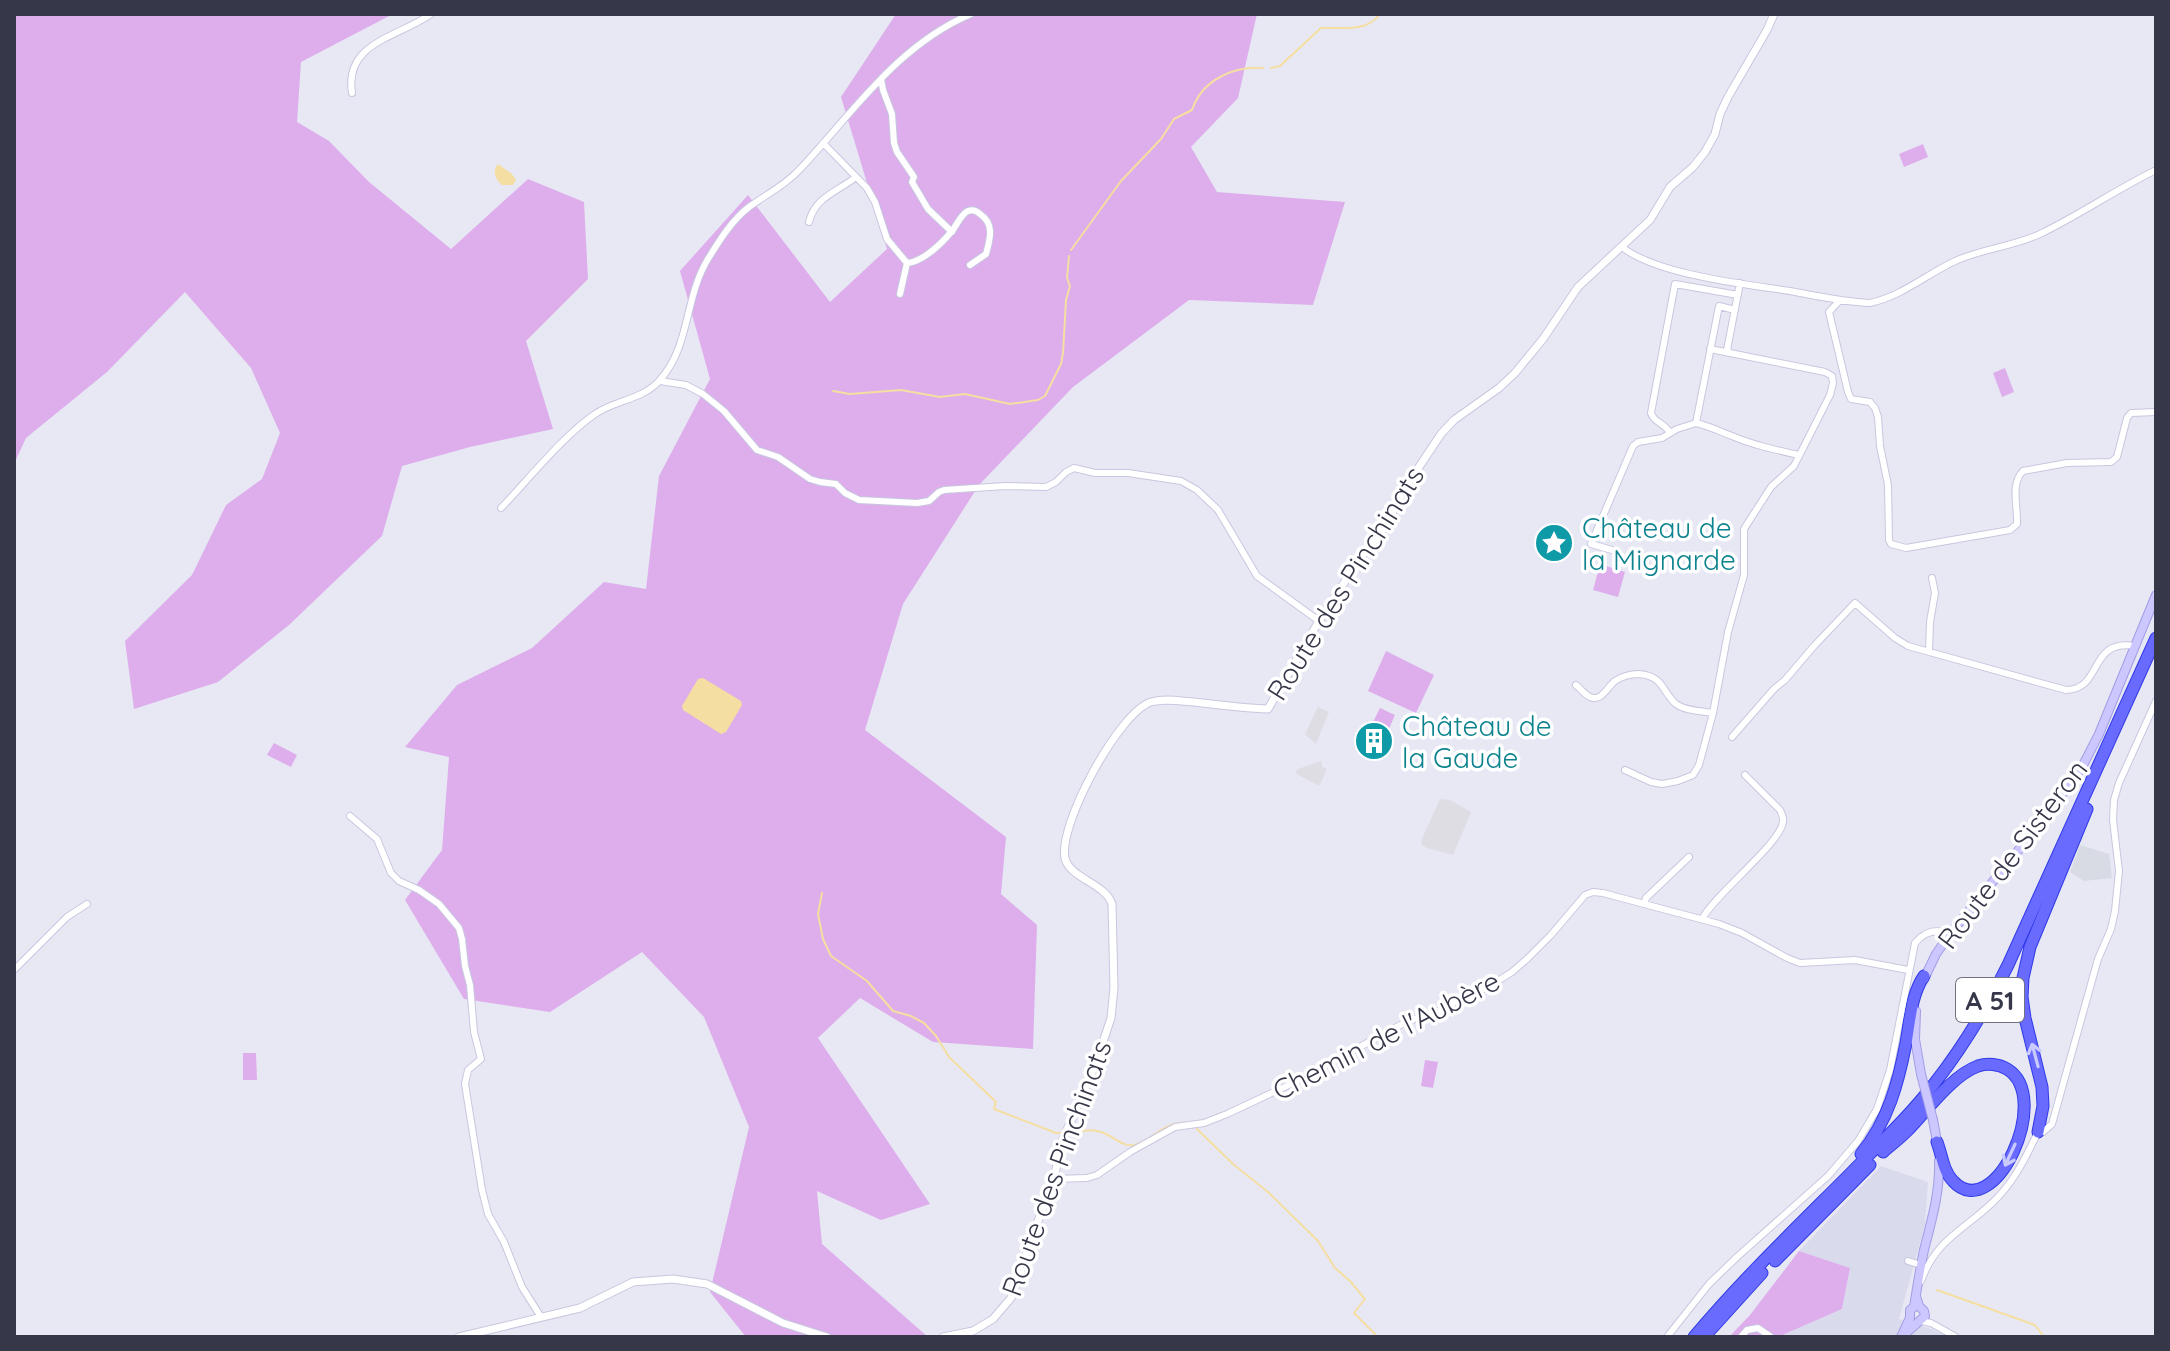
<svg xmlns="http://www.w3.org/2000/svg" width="2170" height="1351" font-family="Quicksand,sans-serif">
<rect width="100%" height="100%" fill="#e8e8f5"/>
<path fill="#dadaed" d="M1881,1166L1928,1182L1925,1225L1899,1319L1931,1329L1948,1337H1778L1842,1309L1850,1268L1799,1251Z"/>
<path fill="#d9dbe4" d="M2080,845L2109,854L2112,878L2084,881L2070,872Z"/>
<path fill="#ddaeeb" d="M14,14H393L301,62L297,122L329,141L369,182L451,249L528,179L584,202L588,279L526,341L553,429L470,447L402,466L382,536L289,625L218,682L134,709L125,641L192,575L226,505L262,479L280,433L251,368L185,292L107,372L26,438L14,464Z
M896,14H1257L1238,98L1191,147L1217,192L1345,202L1313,305L1189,300L1073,387L979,485L903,604L865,730L1006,837L1001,894L1037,925L1033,1049L933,1042L860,998L818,1038L930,1204L881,1220L817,1191L822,1244L928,1337H746L710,1292L749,1127L704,1017L642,952L550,1012L464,999L405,900L442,850L449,757L405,747L457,685L532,648L604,582L646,589L659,476L710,379L680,271L748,195L830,302L887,249L841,97Z
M1923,144L1928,157L1904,167L1899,154Z
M2005,368L2014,392L2002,397L1993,373Z
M1600,564L1625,572L1618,597L1593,590Z
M1386,651L1434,675L1416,713L1368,691Z
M1380,708L1395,715L1388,731L1372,724Z
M274,743L297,755L291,767L267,755Z
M243,1053H256L257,1080H243Z
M1425,1060L1438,1062L1433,1088L1421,1086Z
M1799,1251L1850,1268L1842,1309L1778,1337H1729L1750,1315Z"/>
<path fill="#dddde3" d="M1318,707L1329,712L1316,744L1305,734Z
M1321,761L1322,767L1327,769L1319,786L1295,773L1298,769Z
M1440,799L1450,800L1471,812L1453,855L1427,848L1422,845L1421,841Z"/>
<path fill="#f5dea1" d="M498,164L512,174L516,180L513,185H502C495,179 492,171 498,164Z
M703,678L741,701L742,705L726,732L721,734L683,710L682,706L698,679Z"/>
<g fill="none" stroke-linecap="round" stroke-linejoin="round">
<path stroke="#f5dea1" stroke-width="2" d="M1271,68L1280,66L1321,28C1342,27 1366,33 1380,14
M1071,250L1121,181L1161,139L1174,119L1192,110C1202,80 1233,66 1263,68
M833,391L850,394L901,390L940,397L965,394L1010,404L1038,400L1045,396L1061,364L1063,353L1066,300L1070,286L1067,278L1069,256
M822,893L818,914L823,939L831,956L867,981L893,1011L911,1016L924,1023L936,1036L949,1057L996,1102L994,1109L1056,1133H1062
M1197,1129L1233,1164L1268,1192L1318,1241L1335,1268L1350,1281L1365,1299L1354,1313L1375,1334L1374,1337
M1073,1133C1109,1122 1115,1148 1134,1145C1153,1141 1163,1121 1186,1123
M1937,1290L2035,1325L2044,1337"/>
<defs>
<path id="minor" d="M881,79L883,90L892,114L894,143L897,152L914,177L912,182L928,209L952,232
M352,93C344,42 399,37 431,14
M823,143L867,188L875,202L887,239L907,263C923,262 942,243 952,231C957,225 961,214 968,211C973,209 977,211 980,214C995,224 990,239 986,254L970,265
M809,222C815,197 837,192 856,177
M1622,247C1657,275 1745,284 1790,291C1816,296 1844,302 1870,303C1900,297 1926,275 1953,262C1982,248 2014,247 2042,233C2081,214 2117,189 2156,170
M900,294L907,263
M1840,300L1829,312L1848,392L1851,399L1870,402L1875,408L1878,417L1880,446L1888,485L1889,540L1891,544L1906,548L2010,530L2017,524C2018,507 2010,484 2023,471L2067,463L2111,462L2117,457L2127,418L2131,413L2156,412
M1735,310L1719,306L1696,423C1709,426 1719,431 1732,436C1753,445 1776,450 1799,455
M1710,349L1730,353
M660,381L686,385L703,394L724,411L757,450L778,457L810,479L820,482L836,484L845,493L859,500L917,503L929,501L939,492L944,490L1005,486L1046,487L1056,482L1066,472L1074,468L1095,473H1128L1181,481L1197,490L1218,510L1257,576L1319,621
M1670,433C1665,423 1654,423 1651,413L1675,284L1738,295
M501,508C529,479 563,436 595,414C615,400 642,400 659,381C691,346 684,298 708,259C719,241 732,220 749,207C767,194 787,184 802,167C854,111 898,45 971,14
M1612,550L1591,544L1633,446L1638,442L1662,438L1677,429L1696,423
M1929,651L1930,622L1935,593L1932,578
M1576,685C1580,688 1585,695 1590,697C1602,702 1607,687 1615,681C1621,677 1631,674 1639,674C1664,676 1662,692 1676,704C1685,711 1702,711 1713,713
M1732,737L1774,689L1785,680L1814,646L1855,603L1895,638L1908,646L2066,690C2104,689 2087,639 2135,646
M1625,770L1651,782L1662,784L1678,781L1693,775L1699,765L1713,713L1728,632L1744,575V529L1771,487L1794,466L1830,395L1833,383L1832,376L1825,372L1730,353L1727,350L1740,283
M350,816L377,839L391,873L399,881L419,890L439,904L459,928L462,939L465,966L470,985L474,1032L481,1059L468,1070L465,1084L482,1190L488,1214L504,1242L522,1287L541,1317
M1644,904L1646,898L1689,857
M1702,919C1716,893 1780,844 1783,822C1784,818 1782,814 1780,810L1745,775
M14,970L67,917L87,904
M1054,1179L1087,1178L1097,1175L1130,1152L1175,1127L1204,1123L1227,1114L1293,1083L1406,1022L1444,1009L1461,998L1487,988L1512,972L1527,959L1551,935L1585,895L1593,892L1603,893L1719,924L1742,933L1787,958L1800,963L1855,960L1908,970
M1908,1261L1921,1265
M1921,1281C1936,1240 1961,1232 1991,1204C2013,1184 2025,1159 2038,1132H2043L2052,1124L2098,959L2111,929L2115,911L2119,871L2113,820L2114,800L2119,783L2156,701
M1921,1321L1931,1323L1956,1337
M1667,1337L1709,1284L1737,1257L1828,1176L1858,1141L1877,1109L1890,1070L1915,943C1924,932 1936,928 1950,934
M1741,1337L1747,1330L1758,1328L1771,1337"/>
<path id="tertiary" d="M459,1337L580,1308L633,1282L673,1279L707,1284L783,1323L827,1337
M943,1337L973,1331L993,1319L1011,1298L1016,1285L1033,1234L1053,1182L1063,1139L1096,1063L1111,1018L1114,988L1112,904C1105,883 1069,878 1065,858C1058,825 1119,712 1151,702C1165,698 1180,701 1194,702C1219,705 1243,708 1268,709L1319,621L1359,560L1384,528L1405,488L1441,434L1454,420L1499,388L1515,373L1543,339L1578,287L1650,220L1670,187L1693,167L1705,152L1715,134L1720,114L1728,97L1767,30L1774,14"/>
<path id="secondary" d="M1924,979L1936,954L1950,934L2045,818L2081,769L2099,734L2156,595
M1916,1011L1915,1039L1921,1074
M1933,1120L1938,1147
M1906,1333L1925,1316L1924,1311L1919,1306L1917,1299
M1901,1337L1910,1318V1310L1914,1307C1917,1288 1920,1269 1924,1250C1932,1219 1940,1192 1939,1161"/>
<path id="motorway" d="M2038,1132L2043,1106L2042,1087L2025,1018L2022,997L2023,978L2030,947L2087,809
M1883,1152C1891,1145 1899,1139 1906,1132C1926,1112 1951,1076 1978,1066C1987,1063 1999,1064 2007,1069C2054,1097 1994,1226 1953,1181C1943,1171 1942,1155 1937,1142
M1861,1154C1888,1121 1898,1084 1906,1043C1910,1021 1911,995 1924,976
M1775,1261L1870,1165
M1694,1337C1741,1281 1794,1230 1846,1178C1876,1147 1908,1118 1934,1084C1963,1047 1987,1007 2008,965L2156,638
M1704,1337L1762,1273"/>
</defs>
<use href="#minor" stroke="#c7c7df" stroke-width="8"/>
<use href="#tertiary" stroke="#c7c7df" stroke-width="9"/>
<use href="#secondary" stroke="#a19de4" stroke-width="10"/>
<use href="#motorway" stroke="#303ae7" stroke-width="13"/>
<use href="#minor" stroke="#fff" stroke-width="6"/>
<use href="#tertiary" stroke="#fff" stroke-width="7"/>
<use href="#secondary" stroke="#ccc8ff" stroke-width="8"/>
<use href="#motorway" stroke="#696bff" stroke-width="11"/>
<defs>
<path id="secondary-bridge" d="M1921,1074L1933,1120"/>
</defs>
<use href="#secondary-bridge" stroke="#a19de4" stroke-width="10" stroke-linecap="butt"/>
<use href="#secondary-bridge" stroke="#ccc8ff" stroke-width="8"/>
</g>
<defs><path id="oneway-shaft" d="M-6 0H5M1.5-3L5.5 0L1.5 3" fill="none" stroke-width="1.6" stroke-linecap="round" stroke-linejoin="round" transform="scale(2)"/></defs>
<g stroke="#cacbff">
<use href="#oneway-shaft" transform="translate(2035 1055) rotate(-105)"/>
<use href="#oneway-shaft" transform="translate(2010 1155) rotate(115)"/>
</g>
<defs>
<symbol id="sight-disc" viewBox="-11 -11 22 22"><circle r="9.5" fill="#0f9aa8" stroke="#fff"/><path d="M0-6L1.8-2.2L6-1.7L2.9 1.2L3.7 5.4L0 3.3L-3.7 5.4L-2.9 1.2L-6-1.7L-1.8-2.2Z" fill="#fff"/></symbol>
<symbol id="building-disc" viewBox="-11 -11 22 22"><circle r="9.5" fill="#0f9aa8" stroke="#fff"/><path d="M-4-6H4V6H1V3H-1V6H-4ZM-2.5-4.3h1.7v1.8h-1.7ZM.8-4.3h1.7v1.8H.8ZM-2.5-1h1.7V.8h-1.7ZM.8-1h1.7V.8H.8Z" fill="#fff"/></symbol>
</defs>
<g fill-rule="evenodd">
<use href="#sight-disc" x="1532" y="521" width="44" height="44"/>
<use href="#building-disc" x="1352" y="719" width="44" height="44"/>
</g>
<g text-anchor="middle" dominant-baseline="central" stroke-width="7" stroke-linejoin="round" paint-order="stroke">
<rect fill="#fff" stroke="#727380" stroke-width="2" x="1956" y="978" width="68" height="44" rx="6"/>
<g font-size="26" font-weight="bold" fill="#363749">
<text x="1990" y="1000">A 51</text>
</g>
<g font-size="28" fill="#0d838f" stroke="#fff" text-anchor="start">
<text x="1582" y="527">Château de<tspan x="1582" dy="32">la Mignarde</tspan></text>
<text x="1402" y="725">Château de<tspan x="1402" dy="32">la Gaude</tspan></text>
</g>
<g font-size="28" fill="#363749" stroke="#fff">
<text transform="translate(1345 583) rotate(-58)">Route des Pinchinats</text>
<text transform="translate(2012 854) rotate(-53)">Route de Sisteron</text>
<text transform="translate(1386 1035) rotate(-27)">Chemin de l'Aubère</text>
<text transform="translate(1056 1168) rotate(-70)">Route des Pinchinats</text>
</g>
</g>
<rect width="2170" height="1351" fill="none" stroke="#363749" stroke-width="32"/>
</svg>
